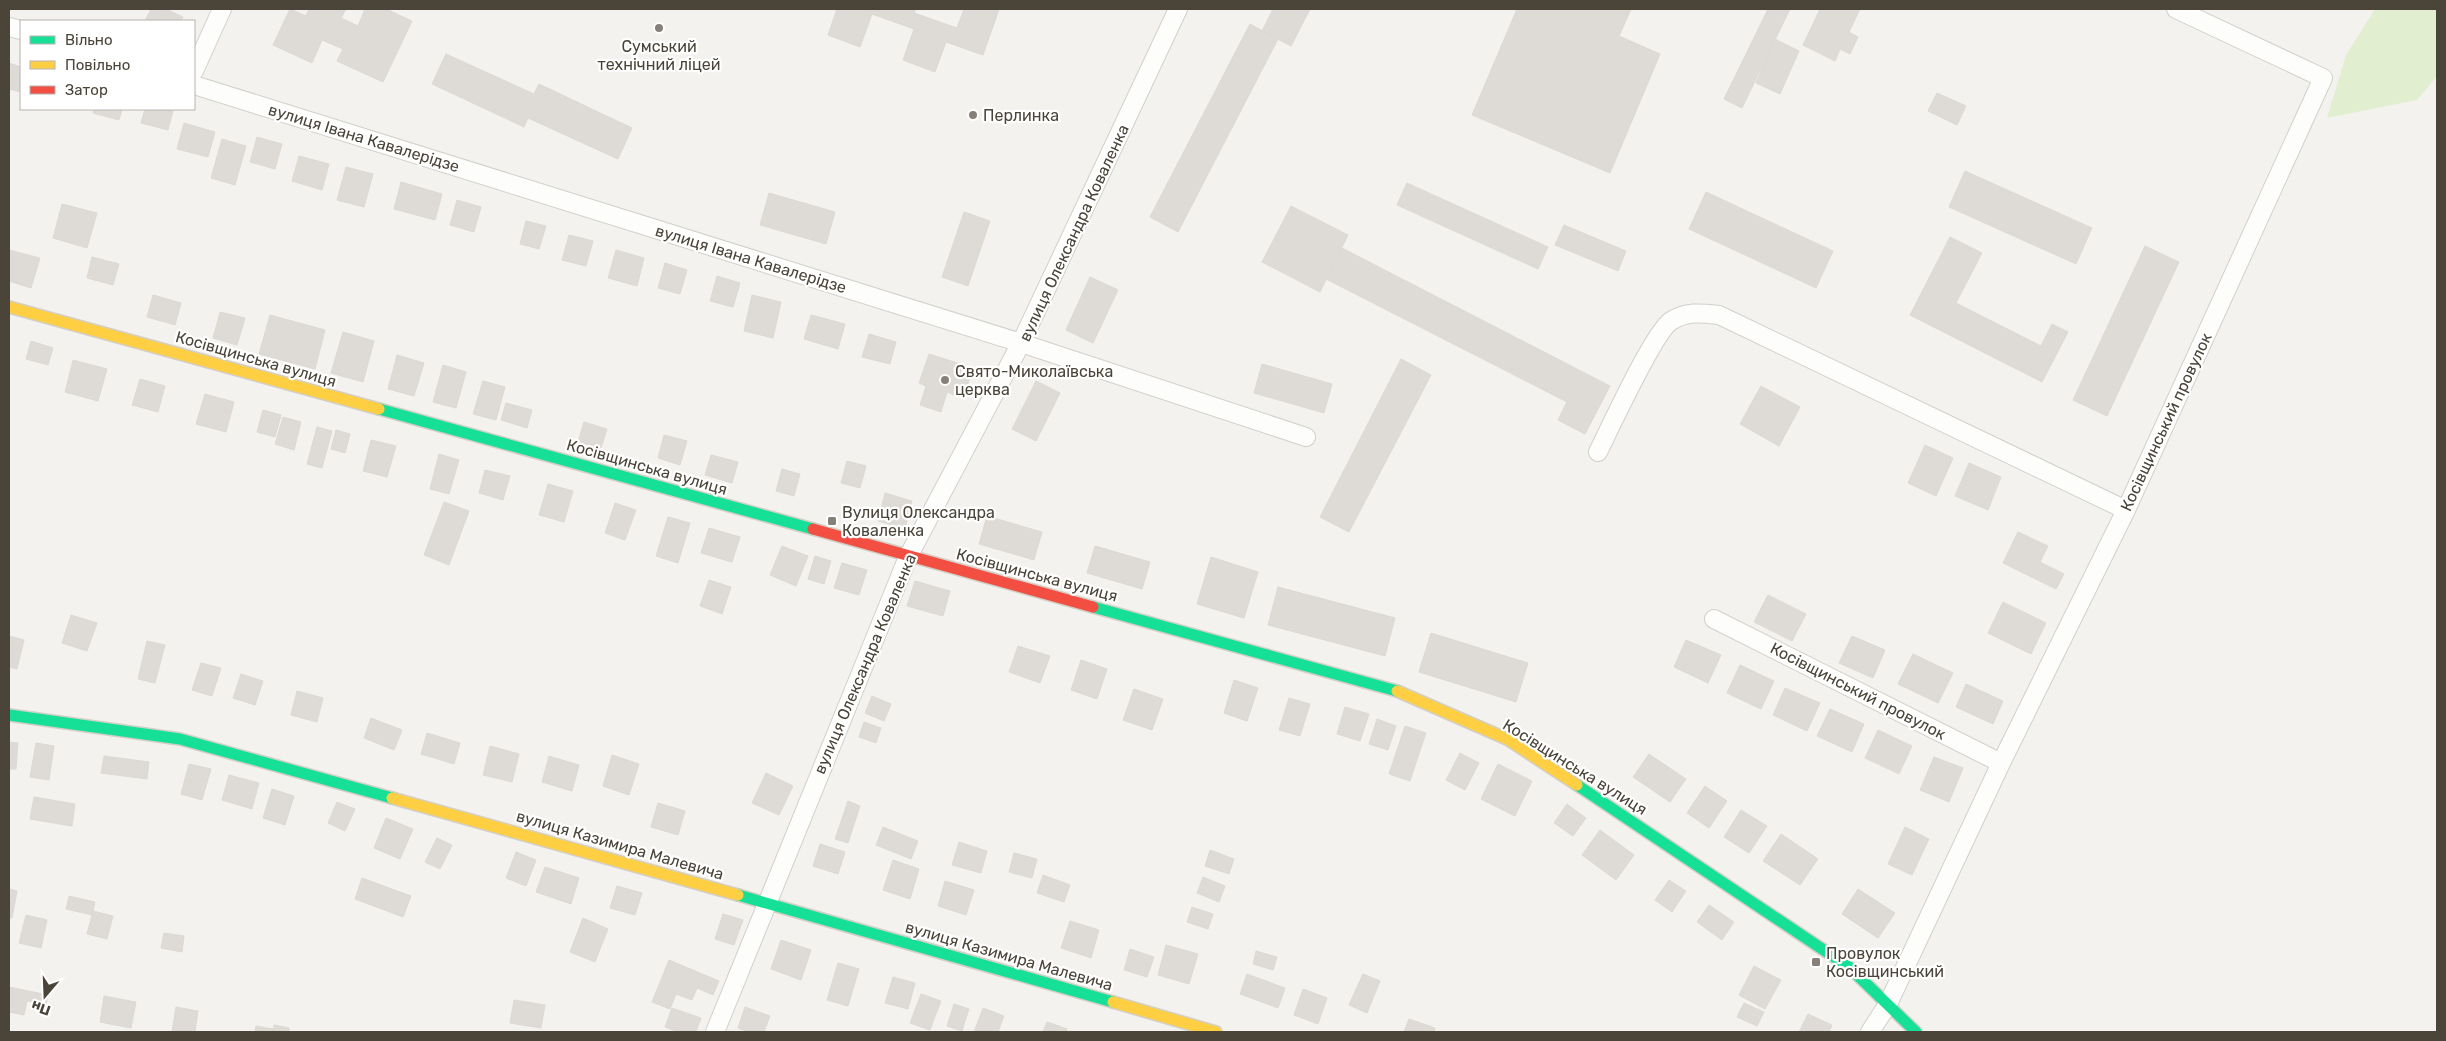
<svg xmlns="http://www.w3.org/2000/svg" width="2446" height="1041" font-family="Rubik,sans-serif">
<rect width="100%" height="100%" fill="#f4f2ee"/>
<path fill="#e1eecf" d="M2375,9H2437V76L2417,100L2327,118L2346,55Z"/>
<path fill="#dedbd6" stroke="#dcd9d4" d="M151,9H166L183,17L181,21H145Z
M290,9L306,16L309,9H346L341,18L358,26L365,9H386L412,21L383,82L337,61L343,49L322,40L312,63L273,45Z
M837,9H916L914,13L957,28L964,9H999L983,55L946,42L935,72L903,60L914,29L872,14L860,47L828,35Z
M1273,9H1310L1291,46L1262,31Z
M1517,9H1631L1619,36L1660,54L1610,173L1472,115Z
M1768,9H1790L1742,108L1724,99Z
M1820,9H1860L1849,32L1858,37L1850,54L1840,49L1835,61L1803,45Z
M1250,24L1278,39L1178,232L1150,217Z
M1775,39L1799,51L1780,94L1756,83Z
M446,54L534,94L539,84L632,128L618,159L528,118L524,127L432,84Z
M9,63L21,67V92L9,89Z
M1937,93L1966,106L1957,125L1928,111Z
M94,109H122L119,120L93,113Z
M145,109L173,111L168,130L141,123Z
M184,123L215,132L208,157L177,149Z
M257,137L282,144L275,169L250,162Z
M222,139L246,146L235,185L211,178Z
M299,156L329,164L322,190L292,181Z
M346,167L373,174L364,207L337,200Z
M1965,171L2092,228L2076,264L1949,207Z
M401,182L442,194L435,220L394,209Z
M1407,183L1548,247L1538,269L1397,205Z
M1706,192L1833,251L1816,288L1689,229Z
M769,193L835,212L826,244L760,225Z
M457,200L481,207L474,232L450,225Z
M62,204L97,213L87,248L53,238Z
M1291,206L1348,235L1320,292L1262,262Z
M964,212L990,221L968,286L942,277Z
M526,221L546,226L539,249L520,244Z
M1564,225L1626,251L1618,271L1555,245Z
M569,235L593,241L586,266L562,260Z
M1950,237L1982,253L1956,303L2041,346L2052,324L2068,332L2042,382L1910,315Z
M2145,246L2179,262L2107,416L2073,400Z
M1342,248L1610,386L1585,434L1558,420L1567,402L1326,279Z
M9,250L40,258L31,288L9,281Z
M616,250L644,258L637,286L608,278Z
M92,257L119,264L113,285L87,278Z
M665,263L687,270L680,294L658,288Z
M717,276L740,283L733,307L710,301Z
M1090,277L1118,290L1093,343L1066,330Z
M153,295L181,303L175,325L147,317Z
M752,295L781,302L773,338L744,331Z
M220,312L245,318L237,345L213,338Z
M270,315L325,330L315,369L259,354Z
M811,315L845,324L838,349L804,339Z
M343,332L374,341L363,382L331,373Z
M869,334L896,342L890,364L862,357Z
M31,341L53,348L48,365L26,359Z
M929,354L964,365L961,374L970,376L967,388L957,385L954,395L947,392L941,412L920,405L926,386L919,383Z
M397,355L424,363L414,396L388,389Z
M1401,359L1431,375L1349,532L1320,517Z
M73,360L107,369L98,401L65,392Z
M1262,364L1332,384L1324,413L1254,393Z
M443,365L466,372L456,408L433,402Z
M140,379L165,386L158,412L132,405Z
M483,381L505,387L496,420L473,414Z
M1036,381L1060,393L1036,441L1012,429Z
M1761,386L1800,407L1779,446L1740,424Z
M205,394L234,402L226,432L196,424Z
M506,403L532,410L527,428L501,420Z
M263,410L281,415L275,437L257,432Z
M283,417L301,422L294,450L275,444Z
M584,422L607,429L601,448L578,442Z
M317,427L332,431L322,468L307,464Z
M336,430L350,434L345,453L331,449Z
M664,435L687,441L680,465L658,458Z
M371,440L396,446L387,477L363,471Z
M1925,445L1953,458L1936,496L1908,483Z
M439,454L459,460L449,494L430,489Z
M711,455L738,462L732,483L705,475Z
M847,461L866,466L860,488L841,483Z
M1969,463L2001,477L1988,510L1955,496Z
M782,469L800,474L794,496L776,491Z
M485,470L510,476L503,500L479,493Z
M548,484L573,491L564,522L539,515Z
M885,493L912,501L905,529L878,521Z
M444,502L469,511L449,565L424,555Z
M615,503L636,510L625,540L605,533Z
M987,516L1042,532L1034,560L979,544Z
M668,517L690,523L678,563L656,556Z
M709,528L740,537L732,562L701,553Z
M2018,532L2048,546L2040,562L2064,574L2056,589L2003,563Z
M782,546L808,556L796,586L770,575Z
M1095,546L1150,562L1142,589L1087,573Z
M815,556L831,561L824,584L808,579Z
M1211,557L1258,572L1244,618L1197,604Z
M842,563L867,570L859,595L834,588Z
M709,580L731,587L722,614L700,606Z
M915,581L950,591L943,616L907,606Z
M1278,587L1395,618L1385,656L1268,625Z
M1768,595L1806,614L1792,641L1754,622Z
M2003,602L2046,623L2031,654L1988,633Z
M71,615L97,623L87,651L62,643Z
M1431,633L1528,663L1516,702L1419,672Z
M9,636L24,640L17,669L9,667Z
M1852,636L1885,650L1873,678L1839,663Z
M1686,640L1721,655L1708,683L1674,667Z
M147,641L165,645L155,683L138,679Z
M1018,646L1050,656L1040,683L1009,672Z
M1913,654L1953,673L1938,703L1898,684Z
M1081,660L1107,669L1097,699L1071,690Z
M201,663L221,668L212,696L192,690Z
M1740,665L1774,681L1761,709L1727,693Z
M241,674L263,681L255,705L233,698Z
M1234,680L1258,688L1247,721L1224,713Z
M1966,684L2003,701L1993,724L1956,707Z
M1785,688L1820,703L1807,731L1773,715Z
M1134,689L1163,699L1152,730L1123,720Z
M297,691L323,698L317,722L291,715Z
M872,696L891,704L884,721L865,713Z
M1289,698L1310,704L1300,736L1279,730Z
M1345,707L1369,714L1360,741L1337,734Z
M1830,709L1864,724L1852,752L1817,736Z
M371,718L402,730L394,750L364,738Z
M1377,719L1396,726L1388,750L1369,744Z
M864,722L881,728L876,743L859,737Z
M1405,726L1426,733L1410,781L1389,774Z
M1878,730L1912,746L1899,774L1865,758Z
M427,733L460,743L454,764L421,754Z
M9,742L18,743L16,769H9Z
M36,743L54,746L49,780L30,777Z
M490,746L519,754L512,782L483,775Z
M1460,753L1479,763L1465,790L1446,780Z
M1649,754L1686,779L1670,802L1633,777Z
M612,755L639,764L629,795L603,786Z
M104,756L149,762L147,779L101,773Z
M549,756L579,765L572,791L542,782Z
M1934,757L1963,768L1949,802L1920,790Z
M189,764L211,769L202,800L181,794Z
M1498,764L1532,781L1515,816L1481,799Z
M766,773L793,786L779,815L752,803Z
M229,775L259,783L252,809L222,800Z
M1705,786L1727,801L1709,828L1687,813Z
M272,789L294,796L285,825L263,818Z
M34,797L75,804L72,826L30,819Z
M848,801L860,806L848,843L835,839Z
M337,802L355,809L345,831L328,823Z
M658,803L685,811L678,835L651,827Z
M1567,804L1586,818L1573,836L1554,823Z
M1741,810L1767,826L1749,853L1724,837Z
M386,818L413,829L400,859L374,848Z
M883,827L918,841L911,859L876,845Z
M1905,827L1929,839L1912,875L1888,864Z
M1600,830L1634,855L1616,880L1582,855Z
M1781,834L1818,859L1800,885L1763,861Z
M437,838L452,845L440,869L425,862Z
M959,842L987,851L981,873L952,865Z
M820,844L845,852L838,874L813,866Z
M1210,850L1234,859L1229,874L1205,866Z
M516,852L536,860L526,886L506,878Z
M1014,853L1037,859L1032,878L1009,872Z
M893,860L919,869L910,899L883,890Z
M545,867L579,878L571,904L536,892Z
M1043,875L1070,885L1064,902L1037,893Z
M1203,877L1225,886L1219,902L1197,893Z
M362,878L411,896L403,917L355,899Z
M1669,880L1686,891L1672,912L1655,900Z
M945,881L974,890L966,915L938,906Z
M617,886L642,893L635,915L610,908Z
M9,889L17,891L12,918H9Z
M1858,889L1895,913L1878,938L1842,914Z
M69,896L95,902L92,915L66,909Z
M1709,905L1734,922L1722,940L1697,922Z
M1192,907L1213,914L1208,929L1187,922Z
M93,911L113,916L107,939L87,934Z
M723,914L743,920L734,945L715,939Z
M26,915L47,920L41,948L19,943Z
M583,918L608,929L595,962L570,952Z
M1070,921L1099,930L1091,958L1061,948Z
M164,933L184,936L182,952L161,948Z
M781,940L811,950L801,980L771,969Z
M1166,945L1198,954L1189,984L1158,975Z
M1130,949L1154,957L1147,977L1124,970Z
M1256,951L1277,957L1273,970L1253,964Z
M669,960L719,981L713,995L697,988L692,1000L676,994L670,1009L652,1002Z
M838,963L859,969L848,1006L827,1000Z
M1754,966L1781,980L1765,1009L1739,995Z
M1247,974L1285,988L1278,1008L1240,994Z
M1363,974L1380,981L1367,1013L1349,1005Z
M893,977L915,983L908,1009L885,1003Z
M9,987L48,995L46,1005L27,1001L24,1015L9,1012Z
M1303,989L1327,998L1318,1024L1294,1015Z
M921,994L941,1001L930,1030L910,1023Z
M104,996L136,1002L131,1028L100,1022Z
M514,1000L545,1005L541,1028L510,1023Z
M1744,1003L1764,1012L1757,1026L1737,1017Z
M954,1004L969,1009L962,1031L947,1026Z
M176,1007L198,1011L195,1032H172Z
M745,1007L770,1016L764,1032H749L738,1028Z
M672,1008L701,1018L696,1032H679L665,1027Z
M983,1008L1004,1016L998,1032H974Z
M1808,1014L1832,1025L1829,1032H1799Z
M1409,1019L1435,1028L1434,1032H1404Z
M1047,1022L1067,1029L1066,1032H1043Z
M274,1025L289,1028V1032H273Z
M256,1026L273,1029V1032H255Z"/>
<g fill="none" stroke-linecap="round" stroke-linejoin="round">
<defs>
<path id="street" d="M9,27L21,30
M194,71L222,9
M194,85L1021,343L1306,437
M1598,452C1610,428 1654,332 1671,321C1687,311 1701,313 1719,315L2126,510
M1714,619L2001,763
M715,1032L908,557L1021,343L1178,9
M1870,1032L1888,1004L2001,763L2126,510L2323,78L2176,9"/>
<path id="fast" d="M379,409L813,529
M1093,607L1397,691
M9,715L180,739L392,798
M1577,785L1849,967L1916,1032
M738,895L1113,1002"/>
<path id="slow" d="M9,307L379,409
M1397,691L1507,739L1577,785
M392,798L738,895
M1113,1002L1216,1032"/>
<path id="jam" d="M813,529L1093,607"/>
</defs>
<use href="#street" stroke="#d2d0cb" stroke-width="20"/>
<use href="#fast" stroke="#d3cfc5" stroke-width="14"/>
<use href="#slow" stroke="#d3cfc5" stroke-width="14"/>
<use href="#jam" stroke="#d3cfc5" stroke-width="14"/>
<use href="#street" stroke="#fdfdfc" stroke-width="18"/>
<use href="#fast" stroke="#16e098" stroke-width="11"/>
<use href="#slow" stroke="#ffcf43" stroke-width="11"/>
<use href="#jam" stroke="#f24e42" stroke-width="11"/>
</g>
<g fill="#868178" stroke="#fff" stroke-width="2">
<circle cx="659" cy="28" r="5"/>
<circle cx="973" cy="115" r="5"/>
<circle cx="945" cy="380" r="5"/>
<rect x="827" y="516" width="10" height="10" rx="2.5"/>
<rect x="1811" y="957" width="10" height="10" rx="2.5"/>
</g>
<g text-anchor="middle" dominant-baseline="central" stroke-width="4.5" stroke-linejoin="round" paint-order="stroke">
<g font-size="16" fill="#4b4439" stroke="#fff" text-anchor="start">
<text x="659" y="46" text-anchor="middle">Сумський<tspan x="659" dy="18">технічний ліцей</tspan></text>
<text x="983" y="115">Перлинка</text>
<text x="955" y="371">Свято-Миколаївська<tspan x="955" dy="18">церква</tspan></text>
<text x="842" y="512">Вулиця Олександра<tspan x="842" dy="18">Коваленка</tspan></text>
<text x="1826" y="953">Провулок<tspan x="1826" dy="18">Косівщинський</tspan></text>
</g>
<g font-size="16" fill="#4b4439" stroke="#fff">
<text transform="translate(364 138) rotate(17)">вулиця Івана Кавалерідзе</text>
<text transform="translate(1074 233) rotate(-65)">вулиця Олександра Коваленка</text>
<text transform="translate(751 259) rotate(17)">вулиця Івана Кавалерідзе</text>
<text transform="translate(256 359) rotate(16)">Косівщинська вулиця</text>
<text transform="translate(2166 422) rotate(-65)">Косівщинський провулок</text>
<text transform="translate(647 467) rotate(16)">Косівщинська вулиця</text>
<text transform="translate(1037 575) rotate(15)">Косівщинська вулиця</text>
<text transform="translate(865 664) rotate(-67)">вулиця Олександра Коваленка</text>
<text transform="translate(1858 691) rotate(27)">Косівщинський провулок</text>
<text transform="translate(1575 767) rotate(32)">Косівщинська вулиця</text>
<text transform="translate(620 845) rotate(16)">вулиця Казимира Малевича</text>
<text transform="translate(1009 956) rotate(16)">вулиця Казимира Малевича</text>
</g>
</g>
<rect width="2446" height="1041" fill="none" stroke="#4b4439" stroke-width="20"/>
<rect x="20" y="20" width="175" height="90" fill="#ffffff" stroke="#b7b4b0"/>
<rect x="30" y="36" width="25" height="8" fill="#16e098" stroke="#b7b4b0"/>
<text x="65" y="45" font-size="15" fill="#4b4439">Вільно</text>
<rect x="30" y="61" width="25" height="8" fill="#ffcf43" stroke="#b7b4b0"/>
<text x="65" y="70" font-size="15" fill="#4b4439">Повільно</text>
<rect x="30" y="86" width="25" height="8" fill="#f24e42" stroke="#b7b4b0"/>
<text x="65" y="95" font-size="15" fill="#4b4439">Затор</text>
<g transform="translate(45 996) rotate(199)" stroke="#ffffff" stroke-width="4" paint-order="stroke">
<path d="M0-4L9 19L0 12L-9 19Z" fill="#4b4439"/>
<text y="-8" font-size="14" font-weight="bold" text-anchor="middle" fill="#4b4439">Пн</text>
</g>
</svg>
